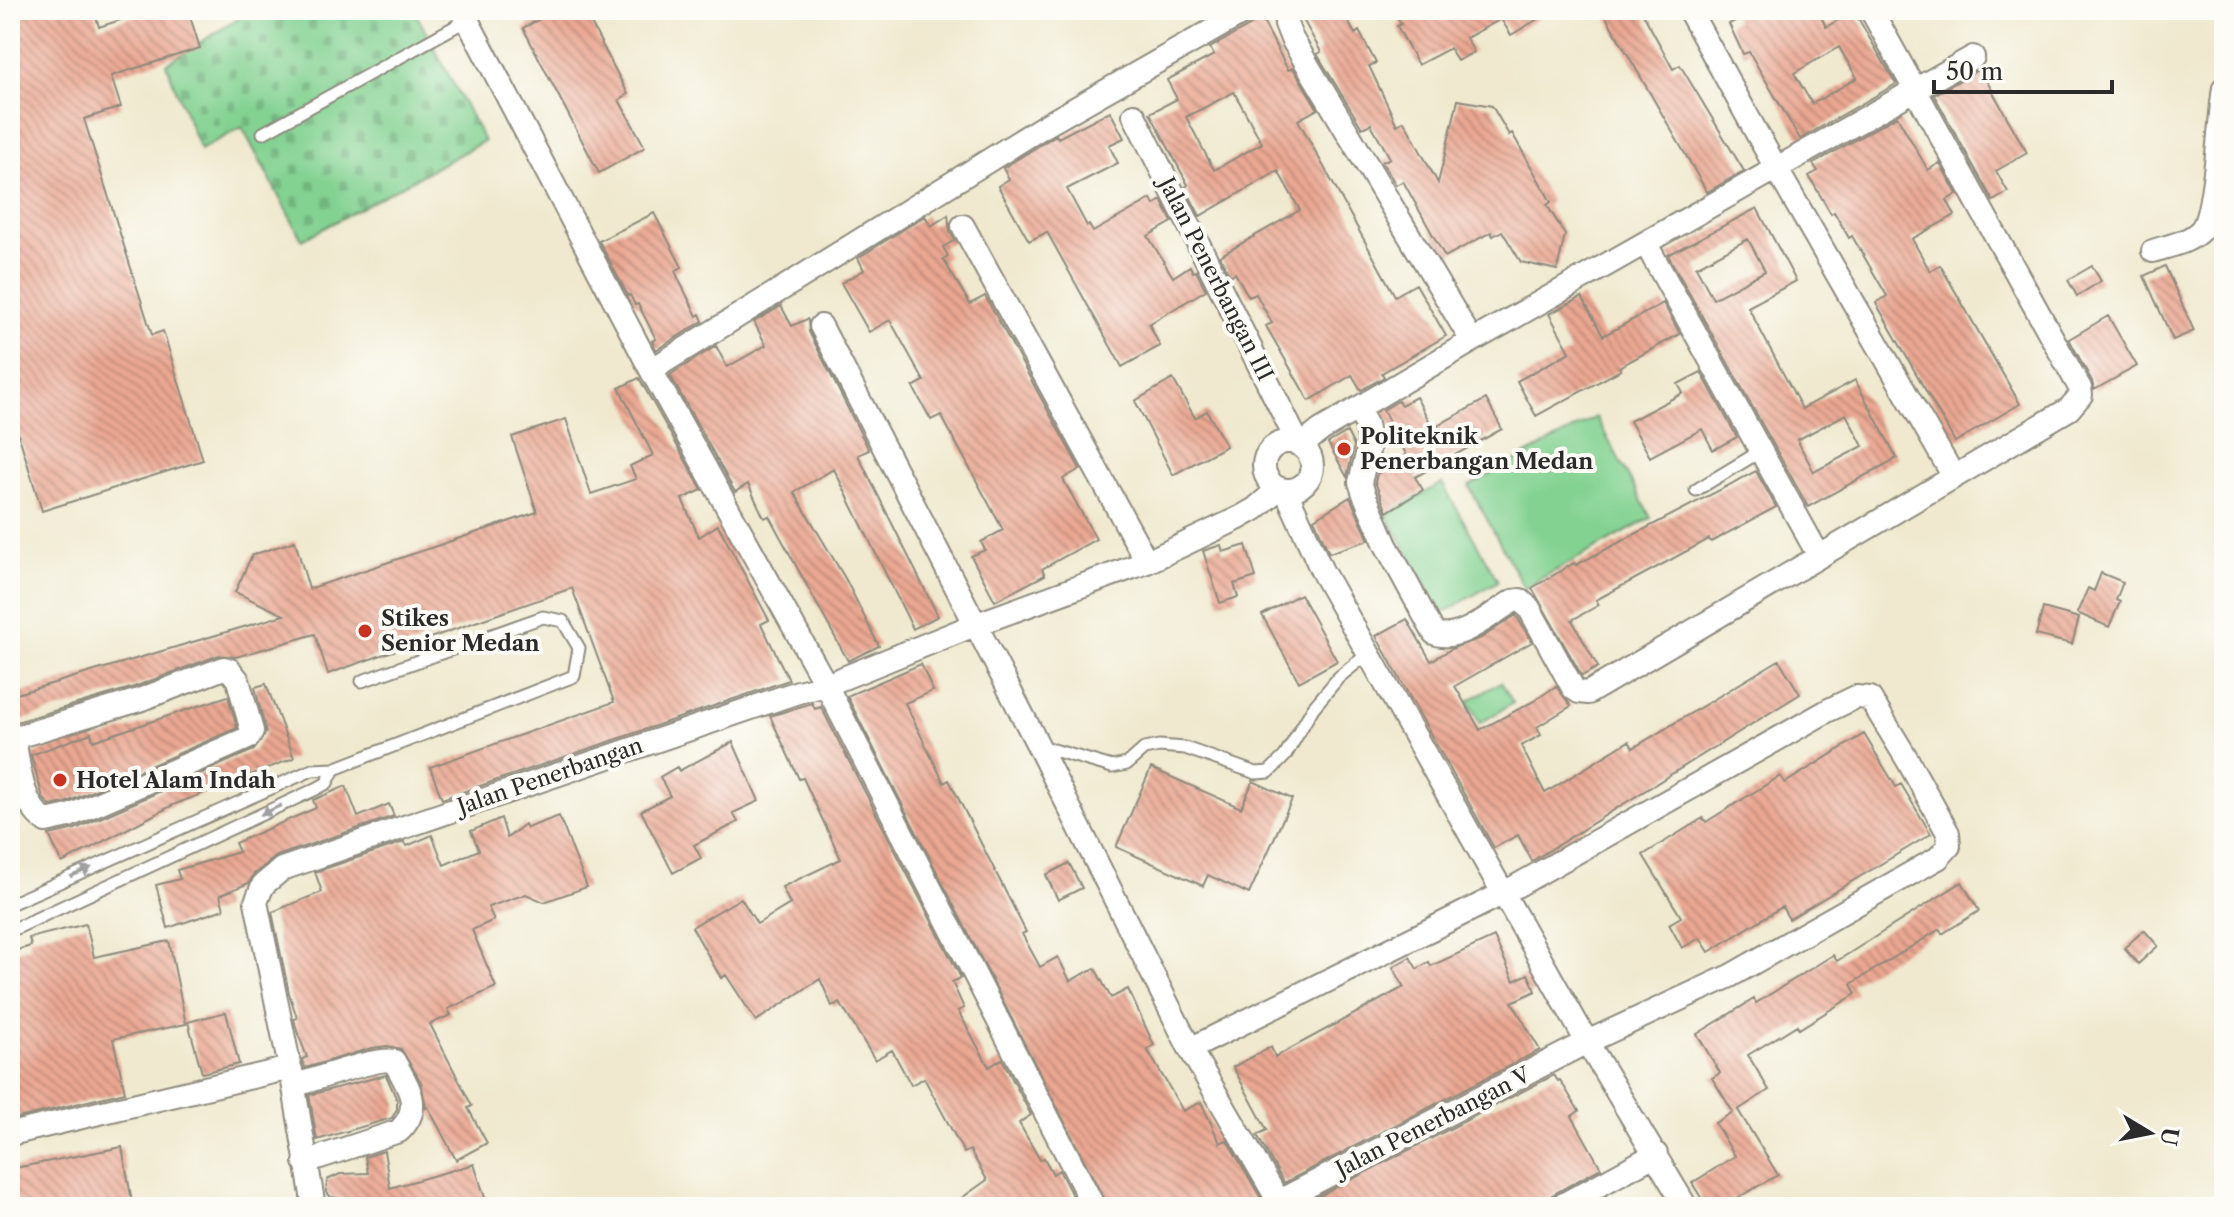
<svg xmlns="http://www.w3.org/2000/svg" width="2234" height="1217" font-family="'Libre Caslon Text',serif">
<defs>
<pattern id="cemetery-stones" width="16" height="16" patternUnits="userSpaceOnUse" patternTransform="scale(2)"><rect width="16" height="16" fill="#83d292"/><path d="M2 7V4a2 2 0 0 1 4 0v3zM10 15v-3a2 2 0 0 1 4 0v3z" fill="#71b47e"/></pattern>
<pattern id="building-back-hatch" width="6" height="6" patternUnits="userSpaceOnUse" patternTransform="scale(2)"><rect width="6" height="6" fill="#eaa792"/><path d="M-1 5l2 2M0 0l6 6M5-1l2 2" fill="none" stroke="#be8877"/></pattern>
</defs>
<rect width="100%" height="100%" fill="#fdfcf7"/>
<filter id="ink" filterUnits="userSpaceOnUse"><feTurbulence type="fractalNoise" baseFrequency=".0125" numOctaves="2"/><feDisplacementMap in="SourceGraphic" scale="16" xChannelSelector="R" yChannelSelector="G"/><feConvolveMatrix kernelMatrix="1 2 1 2 8 2 1 2 1" color-interpolation-filters="sRGB"/></filter>
<filter id="wash" filterUnits="userSpaceOnUse"><feTurbulence type="fractalNoise" baseFrequency=".006" numOctaves="4" result="noise"/><feDisplacementMap in="SourceGraphic" scale="32" xChannelSelector="R" yChannelSelector="G"/><feGaussianBlur stdDeviation="1.8" result="paint"/><feColorMatrix in="noise" values="0 0 0 0 0 0 0 0 0 0 0 0 0 0 0 0 0 1.4 0 .05"/><feComposite in="paint" operator="in"/></filter>
<g filter="url(#wash)">
<rect width="100%" height="100%" fill="#f0e9cf"/>
<path fill="url(#cemetery-stones)" stroke="#577e5e" stroke-width="2" d="M252,10H414L484,141L302,240L242,127L200,150L166,64Z"/>
<path fill="#83d292" stroke="#577e5e" stroke-width="2" d="M1596,417L1651,518L1524,588L1469,486Z
M1442,483L1498,581L1443,613L1386,515Z
M1501,682L1513,703L1480,723L1468,701Z"/>
<g id="blocks">
<path fill="url(#building-back-hatch)" fill-rule="evenodd" d="M10,10H94L99,27L151,10H188L200,48L111,76L121,107L84,119L152,335L163,331L203,460L42,511L10,407V187L16,185L10,164Z
M556,10H584L628,94L619,100L645,147L599,173L523,28Z
M1312,10H1342L1355,34L1359,31L1376,63L1369,66L1397,125L1404,121L1438,183L1458,100L1492,106L1509,135L1512,133L1551,202L1547,205L1565,235L1557,270L1521,262L1502,231L1493,236L1491,232L1445,257L1403,181L1396,185L1382,162L1390,158L1371,124L1362,128L1317,54L1321,52L1301,16Z
M1394,10H1553L1511,35L1501,19L1466,38L1474,52L1457,61L1450,48L1418,65L1397,26L1401,24Z
M1602,10H1641L1673,69L1680,65L1744,171L1707,192Z
M1729,10H1818L1826,27L1854,11L1896,84L1800,139L1749,52L1743,54L1729,24L1737,20ZM1839,47L1857,78L1812,104L1794,73Z
M1262,19L1288,70L1293,68L1318,109L1298,120L1395,296L1416,284L1446,336L1382,373L1384,377L1361,390L1352,375L1309,401L1266,326L1272,323L1256,294L1249,297L1235,273L1230,276L1220,256L1300,210L1278,171L1200,216L1185,187L1188,185L1150,113L1177,99L1167,80L1214,55L1210,48ZM1234,92L1262,143L1214,170L1186,117Z
M1980,69L2027,153L1996,171L2008,192L1993,201L1934,95Z
M1110,111L1124,138L1109,145L1118,163L1067,189L1087,226L1089,225L1093,232L1151,199L1154,205L1161,200L1172,222L1148,236L1173,277L1190,266L1193,272L1196,271L1206,290L1149,324L1160,346L1122,367L1047,232L1029,241L998,186L1009,179L1003,168L1056,135L1058,138Z
M1897,116L1928,170L1940,163L1957,194L1947,200L1955,215L1912,239L1930,271L1940,265L2020,404L1955,442L1876,303L1887,296L1852,236L1849,238L1834,212L1831,214L1809,176L1818,171L1813,164Z
M1757,208L1796,281L1748,307L1802,409L1855,380L1897,458L1808,507L1668,255ZM1748,239L1765,271L1713,299L1696,267ZM1846,414L1863,446L1814,472L1797,440Z
M654,213L682,267L675,271L680,282L697,316L700,314L703,321L656,350L652,341L656,339L638,304L635,305L630,295L628,296L599,241Z
M948,215L950,232L955,240L943,247L948,256L943,259L970,304L985,296L1080,469L1063,479L1096,539L1042,569L1045,575L995,601L971,556L985,550L981,542L1003,530L941,415L931,420L913,387L924,381L890,320L869,332L841,283L864,270L858,258L925,216L931,226Z
M2092,266L2101,281L2077,296L2068,280Z
M2165,266L2194,331L2173,340L2144,276Z
M1582,297L1603,336L1663,303L1680,334L1619,367L1621,370L1536,416L1517,381L1570,352L1549,314Z
M781,306L792,326L807,319L808,321L809,332L869,450L858,455L938,616L913,629L834,469L794,492L846,580L879,646L848,661L769,516L764,518L748,484L735,492L670,375L716,346L727,367L766,345L754,322Z
M2108,316L2137,366L2094,390L2092,381L2069,339Z
M1701,372L1737,437L1713,450L1702,429L1650,457L1630,421L1683,393L1678,384Z
M639,378L702,490L682,499L699,537L718,525L769,620L761,624L789,680L442,799L430,767L614,702L572,588L328,674L315,634L236,657L219,655L134,687L10,724V696L284,615L235,592L252,555L295,541L309,589L537,512L512,437L566,419L591,494L636,479L630,466L653,455L619,388Z
M1173,379L1195,418L1207,411L1226,446L1173,475L1135,401Z
M1416,397L1433,428L1486,399L1502,429L1415,477L1423,490L1387,512L1375,482L1377,474L1407,456L1383,410L1398,401L1401,405Z
M1347,432L1354,446L1347,477L1328,443Z
M1756,471L1776,507L1711,542L1709,539L1596,600L1599,605L1572,620L1598,667L1582,676L1532,588L1574,563L1576,565Z
M1350,497L1369,540L1329,553L1314,519Z
M1221,545L1223,552L1246,545L1256,577L1234,584L1238,597L1220,603L1203,551Z
M2101,573L2123,582L2116,600L2120,602L2109,627L2077,613L2088,588L2094,591Z
M1300,594L1337,661L1299,682L1262,615Z
M2043,608L2079,618L2072,644L2036,635Z
M1516,615L1532,642L1455,686L1480,730L1534,701L1556,686L1571,706L1537,727L1541,735L1521,746L1545,793L1629,741L1633,748L1779,660L1800,694L1532,861L1518,835L1494,848L1376,636L1407,619L1431,661L1453,648L1481,638Z
M921,664L933,691L905,703L944,783L949,780L1026,932L1022,934L1040,967L1058,957L1070,981L1095,968L1111,998L1128,989L1154,1045L1147,1049L1183,1111L1201,1102L1220,1143L1227,1140L1266,1207H1108L847,696Z
M266,684L294,758L173,805L62,863L49,835L75,829L254,750L266,732L255,687Z
M228,696L237,728L65,803L50,806L43,798L31,755L91,733L93,741Z
M812,703L815,709L821,707L961,978L952,982L964,1008L958,1011L989,1067L1002,1059L1031,1115L1019,1123L1040,1160L1044,1158L1053,1174L1059,1170L1078,1207H949L987,1180L970,1150L964,1153L924,1078L911,1085L892,1050L875,1060L840,1003L832,1006L820,979L756,1021L726,975L721,978L692,927L741,898L757,924L790,904L782,887L841,859L803,778L799,779L770,716Z
M1864,734L1896,787L1901,784L1931,834L1789,919L1782,907L1709,952L1700,938L1682,948L1669,924L1681,917L1643,855L1703,818L1706,822L1780,776L1785,783Z
M733,742L759,801L733,813L738,822L694,845L701,858L673,873L641,811L670,796L660,777L677,767L679,771Z
M1151,768L1241,808L1253,781L1292,799L1249,894L1208,875L1203,886L1116,847Z
M346,786L358,817L389,804L394,816L277,856L254,874L249,883L220,895L224,909L168,928L156,885L180,879L177,870L239,852L235,843L316,808L313,800Z
M559,816L587,887L544,902L526,894L488,907L494,920L472,930L496,987L448,1009L451,1015L430,1024L472,1106L468,1108L487,1143L456,1160L428,1107L426,1108L421,1082L401,1049L387,1046L372,1048L305,1068L302,1059L307,1057L297,1031L294,1019L297,1018L289,993L272,912L322,892L315,872L404,842L407,846L432,835L444,865L479,850L471,831L501,818L507,838L525,824L527,828Z
M1069,863L1082,888L1058,900L1046,875Z
M1962,882L1979,911L1942,934L1940,929L1851,984L1856,994L1799,1029L1797,1025L1748,1055L1769,1090L1738,1110L1778,1175L1721,1207H1707L1692,1183L1735,1156L1715,1123L1733,1112L1712,1078L1720,1073L1697,1034L1754,999L1756,1003L1833,955L1837,961Z
M86,924L94,957L169,941L186,1024L113,1039L125,1092L10,1120V952L31,946L29,938Z
M2144,930L2158,946L2138,964L2124,948Z
M1494,937L1514,981L1528,974L1536,991L1512,1002L1540,1050L1284,1183L1257,1135L1267,1130L1233,1067L1271,1047L1275,1057L1404,987L1393,967L1410,957L1417,969L1429,962L1431,966Z
M226,1012L239,1064L202,1073L188,1022Z
M386,1075L397,1100V1109L392,1118L317,1140L309,1095Z
M1554,1075L1558,1081L1560,1080L1579,1111L1572,1116L1601,1168L1552,1195L1545,1207H1298Z
M122,1147L133,1207H16L10,1169Z
M384,1151L390,1188L474,1164L488,1207H342V1201L344,1199L331,1197L326,1192L327,1180L340,1174L368,1173L365,1157Z"/>
</g>
</g>
<g filter="url(#ink)">
<use href="#blocks" fill-opacity="0" stroke="#8e8a7d" stroke-width="2"/>
<g fill="none" stroke-linecap="round" stroke-linejoin="round">
<defs>
<path id="lane" d="M263,133L467,20
M1696,490L1761,451
M1040,746L1112,767L1127,764L1144,749L1159,746L1185,748L1256,773L1269,772L1285,756L1313,708L1339,677L1369,653
M10,904L312,770L334,769L574,676L579,648L563,621L543,617L362,681
M10,931L316,789L327,783L334,769"/>
<path id="street" d="M462,10L651,370L826,685L1094,1207
M1286,10V24L1292,39L1472,341
M1689,10L1776,168L1954,477
M1134,115L1298,443
M963,226L1147,562
M1646,244L1819,556
M2153,251C2168,246 2188,243 2200,231C2216,215 2219,116 2224,88
M821,326L1038,745L1190,1049L1282,1207
M651,370L1041,128L1248,10
M1358,410L1366,424L1369,439L1368,451L1360,482L1364,494L1386,545L1434,633C1458,644 1492,613 1513,601L1520,600L1529,608L1573,688L1579,692L1588,693L2069,409L2081,395L2080,388L1871,10
M1264 466a24 24 0 1 1 48 0a24 24 0 1 1-48 0Z
M1302,445L1321,430L1472,341L1973,57
M1286,491L1322,571L1587,1042L1686,1207
M10,739L139,700L224,668L230,670L238,680L252,731L248,738L69,816L46,821C21,806 19,764 14,738
M1190,1049L1504,893L1829,710L1856,697L1870,698L1907,759L1948,833L1949,846L1938,858L1730,976L1587,1042L1279,1201
M291,1070L314,1207
M295,1085C315,1080 379,1056 394,1061C408,1087 424,1107 399,1131L305,1162
M10,1134L290,1068L256,902L263,885L282,869L798,692L826,685L977,624L1147,562L1239,518L1255,509L1278,489
M1559,1207L1656,1154"/>
</defs>
<use href="#lane" stroke="#8e8a7d" stroke-width="15"/>
<use href="#street" stroke="#8e8a7d" stroke-width="26"/>
<use href="#lane" stroke="#fff" stroke-width="11"/>
<use href="#street" stroke="#fff" stroke-width="22"/>
</g>
<defs><path id="oneway-solid" d="M-6-.8H1V-3.2L6.5 0L1 3.2V.8H-6Z" transform="scale(2)"/></defs>
<g fill="#a0a0a0">
<use href="#oneway-solid" transform="translate(271 810) rotate(155)"/>
<use href="#oneway-solid" transform="translate(81 872) rotate(-24)"/>
</g>
</g>
<g fill="#c8321e" stroke="#fdfcf7" stroke-width="3">
<circle cx="1344" cy="449" r="8"/>
<circle cx="365" cy="631" r="8"/>
<circle cx="60" cy="780" r="8"/>
</g>
<g text-anchor="middle" dominant-baseline="central" stroke-width="8" stroke-linejoin="round" paint-order="stroke">
<g font-size="22" fill="#2b2b2b" stroke="#fdfcf7">
<text transform="translate(1216 279) rotate(63)">Jalan Penerbangan III</text>
<text transform="translate(550 776) rotate(-19)">Jalan Penerbangan</text>
<text transform="translate(1433 1122) rotate(-27)">Jalan Penerbangan V</text>
</g>
<g font-size="22" font-weight="bold" fill="#2b2b2b" stroke="#fdfcf7" text-anchor="start">
<text x="1360" y="436">Politeknik<tspan x="1360" dy="25">Penerbangan Medan</tspan></text>
<text x="381" y="618">Stikes<tspan x="381" dy="25">Senior Medan</tspan></text>
<text x="76" y="780">Hotel Alam Indah</text>
</g>
</g>
<rect width="2234" height="1217" fill="none" stroke="#fdfcf7" stroke-width="40"/>
<g transform="translate(2150 1133) rotate(100)" stroke="#fdfcf7" stroke-width="6" paint-order="stroke">
<path d="M0-6L14 30L0 20L-14 30Z" fill="#2b2b2b"/>
<text y="-12" font-size="22" font-weight="bold" text-anchor="middle" fill="#2b2b2b">U</text>
</g>
<path d="M1934 80v12h178v-12" fill="none" stroke="#2b2b2b" stroke-width="4"/>
<text x="1946" y="80" font-size="24" fill="#2b2b2b" stroke="#fdfcf7" stroke-width="6" paint-order="stroke">50 m</text>
</svg>
